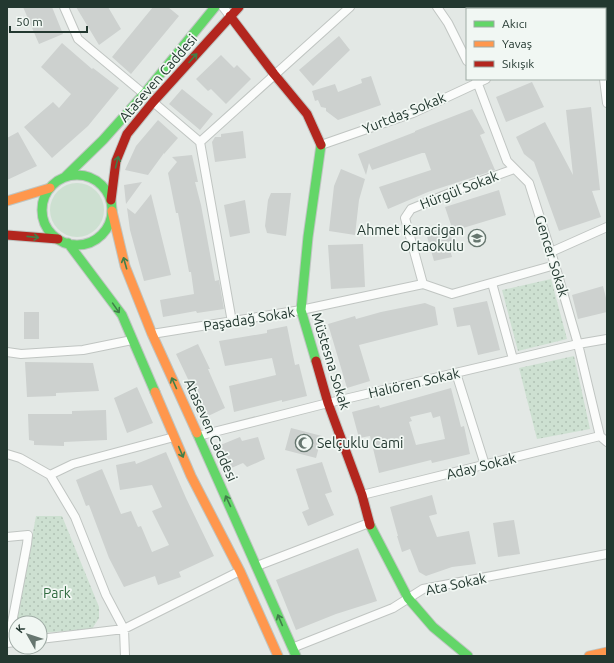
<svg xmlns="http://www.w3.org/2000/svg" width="614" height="663" font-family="Ubuntu,sans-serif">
<defs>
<pattern id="park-dots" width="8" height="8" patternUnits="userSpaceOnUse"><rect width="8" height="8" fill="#cde0d1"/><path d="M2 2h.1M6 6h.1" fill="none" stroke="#b0c1b4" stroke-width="1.8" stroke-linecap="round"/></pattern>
</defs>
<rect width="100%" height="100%" fill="#e3e8e5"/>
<path fill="#cde0d1" d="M50 210a27 27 0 1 1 54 0a27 27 0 1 1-54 0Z"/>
<path fill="url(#park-dots)" d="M551,279L567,339L518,351L502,290Z
M574,356L590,429L537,439L519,368Z
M36,516H62L99,607V618L92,629L40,633V623H16V634L14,635Z"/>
<path fill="#cdd1cf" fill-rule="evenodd" d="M23,7H52L63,34L39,44Z
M76,7H108L121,29L99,45Z
M153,7H168L179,16L131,74L112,57Z
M339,36L350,50L313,86L299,70Z
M62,43L92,69L93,68L119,88L88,126L52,158L24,127L53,102L59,108L71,94L41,67Z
M221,55L234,68L237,65L251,79L226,104L211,89L208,91L196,79Z
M371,76L381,105L338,120L326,111V108L321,107L318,100L315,101L312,91L335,84L338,92L362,83L361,79Z
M532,82L544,107L506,122L496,97Z
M182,89L213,114L200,130L169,104Z
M591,107L600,190L592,191L601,217L559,231L534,162L524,154L516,137L545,122L573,175L566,110Z
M472,109L485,133L480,135L495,170L428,192L388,209L379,187L431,170L425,153H422L372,170L369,163L366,175L358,154L415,132V131Z
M158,120L178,138L164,154V153L148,175L125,170L136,146Z
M243,131L246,158L215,162L212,142L215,137H221V134Z
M18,132L37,166L7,180V138Z
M192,155L198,182H195L201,205L215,281L219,280L224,309L197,313L196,311L163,317L160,300L194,294L191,272H189L178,213H176L168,173L177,162L172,157Z
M341,169L365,179L359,200L355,235L329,231L334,186Z
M142,182L126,204L124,185Z
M499,190L506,215L453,231L445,207Z
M271,193H291L286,236L267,233L265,226L268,200Z
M151,194L171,275L144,281L130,230L127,208L135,214Z
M245,200L250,233L230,237L224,205Z
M449,227L453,245L449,246L452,257L434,261L426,233Z
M363,244L365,287L331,289L328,245Z
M603,286L607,302V312L578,319L572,295Z
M487,301L500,350L478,355L470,325L457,327L453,308Z
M425,303L435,307L438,325L359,345L370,381L347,388L328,324L355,316L356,319L381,312Z
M24,312H39V339H24Z
M287,326L295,365L299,364L307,396L282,402V400L234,412L229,386L276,375L272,358L225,366L219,341L267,333V330Z
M198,344L210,369H208L225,408L206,417L176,354Z
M25,362L93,363L99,391L56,393V396L27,397Z
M137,387L153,423L127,433L114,398Z
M451,388L461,427L464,426L470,454L432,463L431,460L379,473L370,436L359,438L352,412L379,405L380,408ZM431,412L433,418L440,416L445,439L416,445L409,422L412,421L410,417Z
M106,410L107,440L64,442V446L34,445V441L29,440L28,414H72V411Z
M291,428L322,436L316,458L285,450Z
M240,437L242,441L258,437L265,459L247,467L243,463L229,469L218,446Z
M166,452L186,498L214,556L179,572L181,577L158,585L155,576L124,587L109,558L89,505L86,506L76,480L102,469L121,514L131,511L138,527L141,526L152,552L169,545L152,511L162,507L152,485L120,490L116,465L135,461L136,464Z
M322,462L332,492L325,494L334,515L308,526L302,512L309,509L296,469Z
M432,495L437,514L429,516L437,537L469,531L476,564L452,567L426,576L419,572L410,549L402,552L397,536H398L390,507Z
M514,520L520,554L498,557L493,523Z
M358,548L377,601L336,614L296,630L276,580Z"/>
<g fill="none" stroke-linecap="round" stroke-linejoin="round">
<defs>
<path id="street" d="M64,7L78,39L144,94
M223,7L230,16
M437,7L448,23L467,61
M605,41H607
M476,79L507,161L529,183L555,265L578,344L600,436L607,442
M604,79L607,103
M153,102L200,142
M321,145L413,113L486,79
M551,252L607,227
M492,283L513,359
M423,284L405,218L411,209L467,186L514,169
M232,322L200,142L350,7
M152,334L301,310L423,284L452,294L555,265
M7,352L21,354L83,350L132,340
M456,373L485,465
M198,436L328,403L578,344L607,339
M7,454L20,458L50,475L75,517L106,595L124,629L125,656
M50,475L73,464L174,437
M362,495L600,436
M7,537L28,535L27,544L11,628L7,638
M257,566L369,523
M40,639L124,629L240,571
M7,643L16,642
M292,648L393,608L423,589L607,554"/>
<path id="fast" d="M42 210a35 35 0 1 1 70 0a35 35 0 1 1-70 0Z
M65,177L103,140L144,94L215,7
M68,243L122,315L155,392
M316,361L301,310L308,237L321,145
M197,433L296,656
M370,525L408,598L433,627L468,656"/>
<path id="slow" d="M7,201L50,188
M112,211L125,266L152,334L197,433
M155,392L191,476L240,571L278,656
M589,656L607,652"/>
<path id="jam" d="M230,16L274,74L307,114L321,145
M111,200L116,161L127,134L153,102L239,7
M7,235L58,239
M316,361L328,403L362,495L370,525"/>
</defs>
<use href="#street" stroke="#c0c5c2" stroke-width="10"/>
<use href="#fast" stroke="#bfc5c2" stroke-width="11"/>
<use href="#slow" stroke="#bfc5c2" stroke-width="11"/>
<use href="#jam" stroke="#bfc5c2" stroke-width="11"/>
<use href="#street" stroke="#fbfcfb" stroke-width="8"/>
<use href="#fast" stroke="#63d668" stroke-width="9"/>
<use href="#slow" stroke="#ff974d" stroke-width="9"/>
<use href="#jam" stroke="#b3261e" stroke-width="9"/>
</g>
<defs><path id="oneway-shaft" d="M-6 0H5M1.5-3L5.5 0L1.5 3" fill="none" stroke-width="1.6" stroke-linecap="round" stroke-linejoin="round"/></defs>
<g stroke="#407f49">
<use href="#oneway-shaft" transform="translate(193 58) rotate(-48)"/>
<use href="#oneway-shaft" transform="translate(117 162) rotate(-76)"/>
<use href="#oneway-shaft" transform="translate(33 237) rotate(6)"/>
<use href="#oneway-shaft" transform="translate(125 263) rotate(-106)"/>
<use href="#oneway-shaft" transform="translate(116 308) rotate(55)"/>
<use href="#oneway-shaft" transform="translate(174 383) rotate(-114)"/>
<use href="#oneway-shaft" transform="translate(181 452) rotate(67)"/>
<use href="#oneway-shaft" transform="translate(228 501) rotate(-115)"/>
<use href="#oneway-shaft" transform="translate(280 620) rotate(-113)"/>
</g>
<defs>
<symbol id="school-ring" viewBox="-11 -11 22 22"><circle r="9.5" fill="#f1f7f3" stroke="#66766f" stroke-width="1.5"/><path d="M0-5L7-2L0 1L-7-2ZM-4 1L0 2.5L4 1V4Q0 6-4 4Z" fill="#66766f"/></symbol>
<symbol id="mosque-ring" viewBox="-11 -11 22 22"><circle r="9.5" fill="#f1f7f3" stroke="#66766f" stroke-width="1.5"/><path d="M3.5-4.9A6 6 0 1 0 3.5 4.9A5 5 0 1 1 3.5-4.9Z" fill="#66766f"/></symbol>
</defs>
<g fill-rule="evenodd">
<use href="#school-ring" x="467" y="228" width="20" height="20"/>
<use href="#mosque-ring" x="294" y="433" width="20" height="20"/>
</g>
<g text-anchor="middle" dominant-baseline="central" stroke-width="3.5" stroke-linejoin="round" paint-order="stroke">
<g font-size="14" fill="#233830" stroke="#f1f7f3">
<text transform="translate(158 78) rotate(-49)">Ataseven Caddesi</text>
<text transform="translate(404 113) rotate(-22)">Yurtdaş Sokak</text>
<text transform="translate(459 190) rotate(-21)">Hürgül Sokak</text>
<text transform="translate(552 256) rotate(73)">Gencer Sokak</text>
<text transform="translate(249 319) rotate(-9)">Paşadağ Sokak</text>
<text transform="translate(331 361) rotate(73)">Müstesna Sokak</text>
<text transform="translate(414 383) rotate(-13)">Halıören Sokak</text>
<text transform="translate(211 430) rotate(66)">Ataseven Caddesi</text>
<text transform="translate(481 466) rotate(-14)">Aday Sokak</text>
<text transform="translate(456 584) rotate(-12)">Ata Sokak</text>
</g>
<g font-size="14" fill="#233830" stroke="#f1f7f3" text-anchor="end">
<text x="464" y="230">Ahmet Karacigan<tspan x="464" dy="16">Ortaokulu</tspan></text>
<text x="317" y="443" text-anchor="start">Selçuklu Cami</text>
</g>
<g font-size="14" fill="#316b41" stroke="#f1f7f3">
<text x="57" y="593">Park</text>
</g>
</g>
<rect width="614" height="663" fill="none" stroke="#233830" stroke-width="16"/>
<rect x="466" y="8" width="140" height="72" fill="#f1f7f3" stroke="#9faba5"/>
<rect x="474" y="21" width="20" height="6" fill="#63d668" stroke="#9faba5"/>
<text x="502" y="28" font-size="12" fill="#233830">Akıcı</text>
<rect x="474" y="41" width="20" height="6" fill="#ff974d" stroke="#9faba5"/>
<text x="502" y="48" font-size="12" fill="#233830">Yavaş</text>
<rect x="474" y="61" width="20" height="6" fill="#b3261e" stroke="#9faba5"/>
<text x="502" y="68" font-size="12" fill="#233830">Sıkışık</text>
<g transform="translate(28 635) rotate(309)"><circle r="19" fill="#f1f7f3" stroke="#9faba5"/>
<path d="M0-3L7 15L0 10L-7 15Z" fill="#66766f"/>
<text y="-6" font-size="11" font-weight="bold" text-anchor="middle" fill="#233830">K</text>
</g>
<path d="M10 26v6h77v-6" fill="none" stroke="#233830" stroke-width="2"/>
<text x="16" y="26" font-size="12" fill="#233830" stroke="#f1f7f3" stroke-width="3" paint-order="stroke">50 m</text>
</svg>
